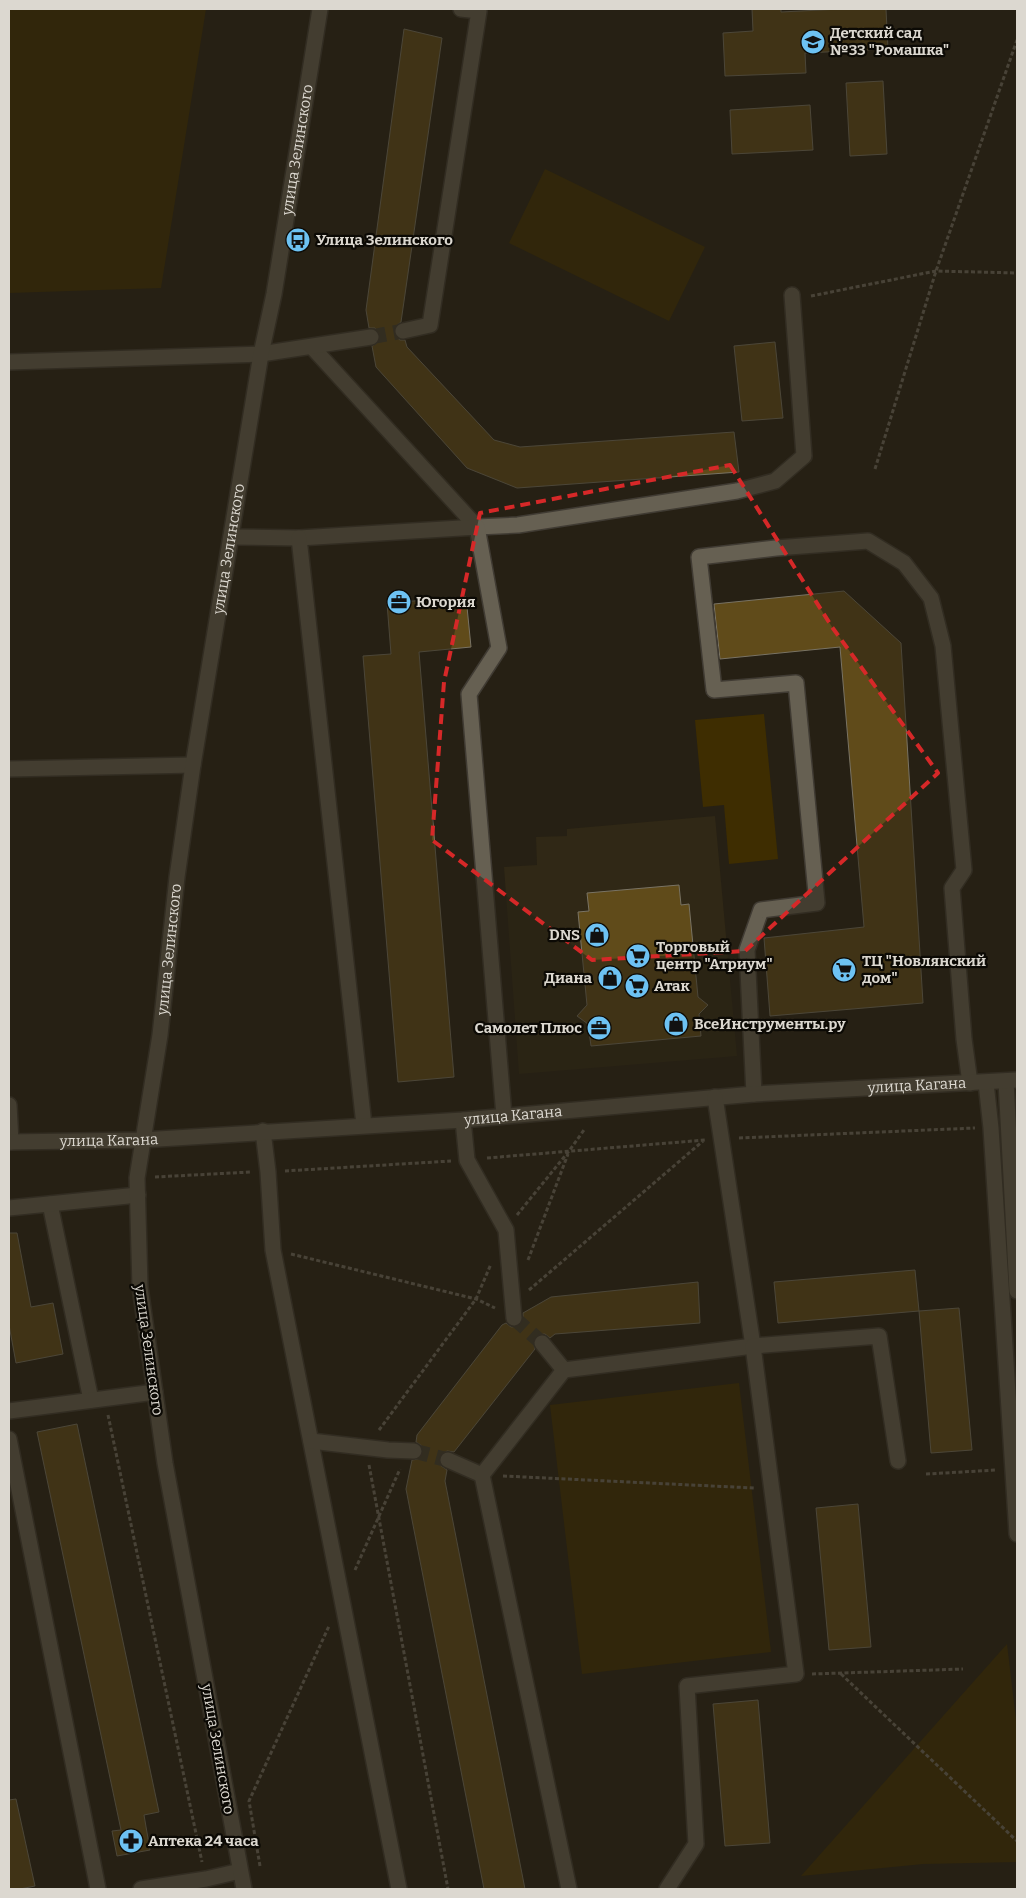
<svg xmlns="http://www.w3.org/2000/svg" width="1026" height="1898" font-family="Bitter,serif">
<rect width="100%" height="100%" fill="#262014"/>
<path fill="#302816" d="M715,816L737,1056L519,1074L504,867L537,865L536,837L567,836V829Z"/>
<path fill="#3e2d01" d="M9,9H206L161,288L9,293Z
M545,169L705,247L669,321L509,243Z
M764,714L778,859L729,864L724,805L703,807L695,720Z
M739,1383L771,1652L582,1674L550,1405Z
M1007,1644L1017,1729V1862L923,1864L801,1876Z"/>
<path fill="#604b1a" stroke="#797364" d="M752,9H781V12L840,9H886L888,49L805,53L806,73L725,76L723,33L753,31Z
M404,29L442,38L401,322L394,328L396,337L400,340H405L407,347L494,440L520,447L734,432L739,472L517,488L467,468L376,367L372,346L380,341V335L375,328H369L366,310Z
M883,81L887,154L850,156L846,83Z
M810,105L813,150L732,154L730,110Z
M775,342L783,418L742,421L734,346Z
M844,591L901,643L923,1003L770,1016L764,938L864,927L840,647L720,659L714,604Z
M466,597L471,647L419,652L454,1077L398,1082L363,656L391,654L387,603Z
M679,885L681,905L689,904L698,997L708,1005L699,1014L701,1036L591,1046L588,1024L577,1016L587,1005L578,912L589,911L587,893Z
M9,1233H17L31,1307L53,1303L63,1354L16,1363L9,1325Z
M915,1270L919,1311L778,1323L774,1282Z
M698,1282L700,1323L555,1334L550,1338L545,1334L536,1335L533,1340L535,1349L454,1452L447,1451L439,1457L440,1465L447,1470L445,1481L525,1889H484L406,1489L412,1460L419,1459L423,1452L422,1446L416,1442L417,1435L502,1325L506,1323L511,1327L519,1326L523,1321V1313L551,1297Z
M959,1308L972,1450L931,1453L919,1311Z
M77,1424L159,1812L144,1815L150,1850L117,1856L112,1831L121,1830L37,1432Z
M858,1504L871,1647L829,1650L816,1508Z
M758,1700L770,1843L725,1846L713,1704Z
M16,1799L35,1886L20,1889H9V1800Z"/>
<g fill="none" stroke-linecap="round" stroke-linejoin="round">
<path stroke="#413c30" stroke-width="15" stroke-dasharray="15 8" stroke-linecap="butt" d="M371,337L403,331
M514,1318L542,1343
M414,1451L448,1460"/>
<defs>
<g id="minor">
<path d="M403,331L430,325L479,11L461,9"/>
<path d="M312,347L477,527L518,525L737,491L775,481L804,456L792,295"/>
<path d="M9,362L261,354L371,337"/>
<path d="M231,537L299,538L477,527L499,648L469,694L504,1116"/>
<path d="M299,538L364,1125"/>
<path d="M9,769L193,765"/>
<path d="M1006,1081L1017,1291"/>
<path d="M986,1083L991,1128L1017,1534"/>
<path d="M754,1094L747,950L761,910L817,903L796,683L714,690L699,557L776,548L868,541L904,563L931,598L943,646L964,870L952,888L964,1039L970,1083"/>
<path d="M9,1105L11,1142"/>
<path d="M463,1120L467,1160L506,1230L514,1318"/>
<path d="M263,1131L268,1172L273,1250L399,1889"/>
<path id="s1" d="M9,1142L142,1140L463,1120L754,1094L1017,1080"/>
<path d="M50,1204L91,1400"/>
<path d="M9,1208L138,1195"/>
<path d="M542,1343L564,1370"/>
<path d="M9,1411L155,1392"/>
<path d="M9,1439L98,1889"/>
<path d="M311,1441L388,1450L414,1451"/>
<path d="M448,1460L482,1475"/>
<path d="M141,1889L206,1879L240,1871"/>
<path id="s2" d="M244,1889L165,1463L140,1287L137,1178L160,1035L177,877L193,765L261,354L274,294L320,9"/>
<path d="M569,1889L482,1475L564,1370L753,1346L715,1097"/>
<path d="M667,1889L696,1844L687,1686L796,1674L753,1346L879,1336L898,1461"/>
</g>
</defs>
<use href="#minor" stroke="#403b33" stroke-width="18"/>
<path stroke="#716c62" stroke-width="3" stroke-dasharray="4 2.5" stroke-linecap="butt" d="M811,296L936,271L1017,273
M875,469L936,271L1017,40
M739,1138L975,1128
M487,1158L705,1140
M285,1171L451,1161
M155,1177L251,1172
M517,1215L569,1151L584,1130
M291,1254L476,1299L495,1308
M528,1260L568,1154
M529,1290L703,1141
M108,1415L202,1862
M379,1430L476,1299L491,1264
M369,1465L448,1889
M926,1474L996,1470
M503,1476L754,1488
M355,1570L400,1469
M812,1674L963,1669
M841,1674L1017,1841
M260,1866L249,1801L329,1626"/>
<use href="#minor" stroke="#666052" stroke-width="15"/>
</g>
<path d="M0 0H1026V1898H0ZM730,465L832,627L938,773L745,951L592,960L432,840L444,682L480,513Z" fill="#262014" fill-opacity=".55" fill-rule="evenodd"/>
<path fill="none" stroke="#d62828" stroke-width="4" stroke-dasharray="10 6" stroke-linejoin="round" d="M730,465L832,627L938,773L745,951L592,960L432,840L444,682L480,513Z"/>
<defs>
<symbol id="school-disc" viewBox="-11 -11 22 22"><circle r="9.5" fill="#6dc2f3" stroke="#0c0a05"/><path d="M0-5L7-2L0 1L-7-2ZM-4 1L0 2.5L4 1V4Q0 6-4 4Z" fill="#111"/></symbol>
<symbol id="bus-disc" viewBox="-11 -11 22 22"><circle r="9.5" fill="#6dc2f3" stroke="#0c0a05"/><path d="M-5-6H5V4H4V6H2V4H-2V6H-4V4H-5ZM-3.5-4V0h7V-4ZM-3.5 1.2v1.5H-2V1.2ZM2 1.2v1.5H3.5V1.2Z" fill="#111"/></symbol>
<symbol id="office-disc" viewBox="-11 -11 22 22"><circle r="9.5" fill="#6dc2f3" stroke="#0c0a05"/><path d="M-6-3h4V-5.5h4V-3h4V5H-6ZM-1-4.5V-3h2v-1.5ZM-6 0V1H6V0Z" fill="#111"/></symbol>
<symbol id="shop-disc" viewBox="-11 -11 22 22"><circle r="9.5" fill="#6dc2f3" stroke="#0c0a05"/><path d="M-5-2.5h2.3a2.7 3.5 0 0 1 5.4 0H5L5.5 6h-11ZM-1.5-2.5h3a1.5 2.3 0 0 0-3 0Z" fill="#111"/></symbol>
<symbol id="supermarket-disc" viewBox="-11 -11 22 22"><circle r="9.5" fill="#6dc2f3" stroke="#0c0a05"/><path d="M-6-5.5h2.5l.6 2H6L4.5 2H-2.5L-4.4-4H-6ZM-1.5 3.2a1.3 1.3 0 1 0 .1 0ZM3 3.2a1.3 1.3 0 1 0 .1 0Z" fill="#111"/></symbol>
<symbol id="pharmacy-disc" viewBox="-11 -11 22 22"><circle r="9.5" fill="#6dc2f3" stroke="#0c0a05"/><path d="M-2-6h4v4h4v4h-4v4h-4v-4h-4v-4h4Z" fill="#111"/></symbol>
</defs>
<g fill-rule="evenodd">
<use href="#school-disc" x="799" y="28" width="28" height="28"/>
<use href="#bus-disc" x="284" y="226" width="28" height="28"/>
<use href="#office-disc" x="385" y="588" width="28" height="28"/>
<use href="#shop-disc" x="583" y="921" width="28" height="28"/>
<use href="#supermarket-disc" x="624" y="942" width="28" height="28"/>
<use href="#supermarket-disc" x="830" y="956" width="28" height="28"/>
<use href="#shop-disc" x="596" y="964" width="28" height="28"/>
<use href="#supermarket-disc" x="623" y="972" width="28" height="28"/>
<use href="#shop-disc" x="662" y="1010" width="28" height="28"/>
<use href="#office-disc" x="585" y="1014" width="28" height="28"/>
<use href="#pharmacy-disc" x="117" y="1827" width="28" height="28"/>
</g>
<g text-anchor="middle" dominant-baseline="central" stroke-width="4.5" stroke-linejoin="round" paint-order="stroke">
<g font-size="15" font-weight="bold" fill="#dcd8d0" stroke="#0c0a05" text-anchor="start">
<text x="830" y="33">Детский сад<tspan x="830" dy="17">№33 "Ромашка"</tspan></text>
<text x="316" y="240">Улица Зелинского</text>
<text x="416" y="602">Югория</text>
<text x="580" y="935" text-anchor="end">DNS</text>
<text x="656" y="947">Торговый<tspan x="656" dy="17">центр "Атриум"</tspan></text>
<text x="862" y="961">ТЦ "Новлянский<tspan x="862" dy="17">дом"</tspan></text>
<text x="592" y="978" text-anchor="end">Диана</text>
<text x="654" y="986">Атак</text>
<text x="694" y="1024">ВсеИнструменты.ру</text>
<text x="582" y="1028" text-anchor="end">Самолет Плюс</text>
<text x="148" y="1841">Аптека 24 часа</text>
</g>
<g font-size="15" fill="#dcd8d0" stroke="#0c0a05">
<text stroke="none"><textPath href="#s2" startOffset="1761">улица Зелинского</textPath></text>
<text stroke="none"><textPath href="#s2" startOffset="1356">улица Зелинского</textPath></text>
<text stroke="none"><textPath href="#s2" startOffset="951">улица Зелинского</textPath></text>
<text stroke="none"><textPath href="#s1" startOffset="910">улица Кагана</textPath></text>
<text stroke="none"><textPath href="#s1" startOffset="505">улица Кагана</textPath></text>
<text stroke="none"><textPath href="#s1" startOffset="100">улица Кагана</textPath></text>
<text transform="translate(149 1350) rotate(82)">улица Зелинского</text>
<text transform="translate(218 1749) rotate(80)">улица Зелинского</text>
</g>
</g>
<rect width="1026" height="1898" fill="none" stroke="#dcd8d0" stroke-width="20"/>
</svg>
